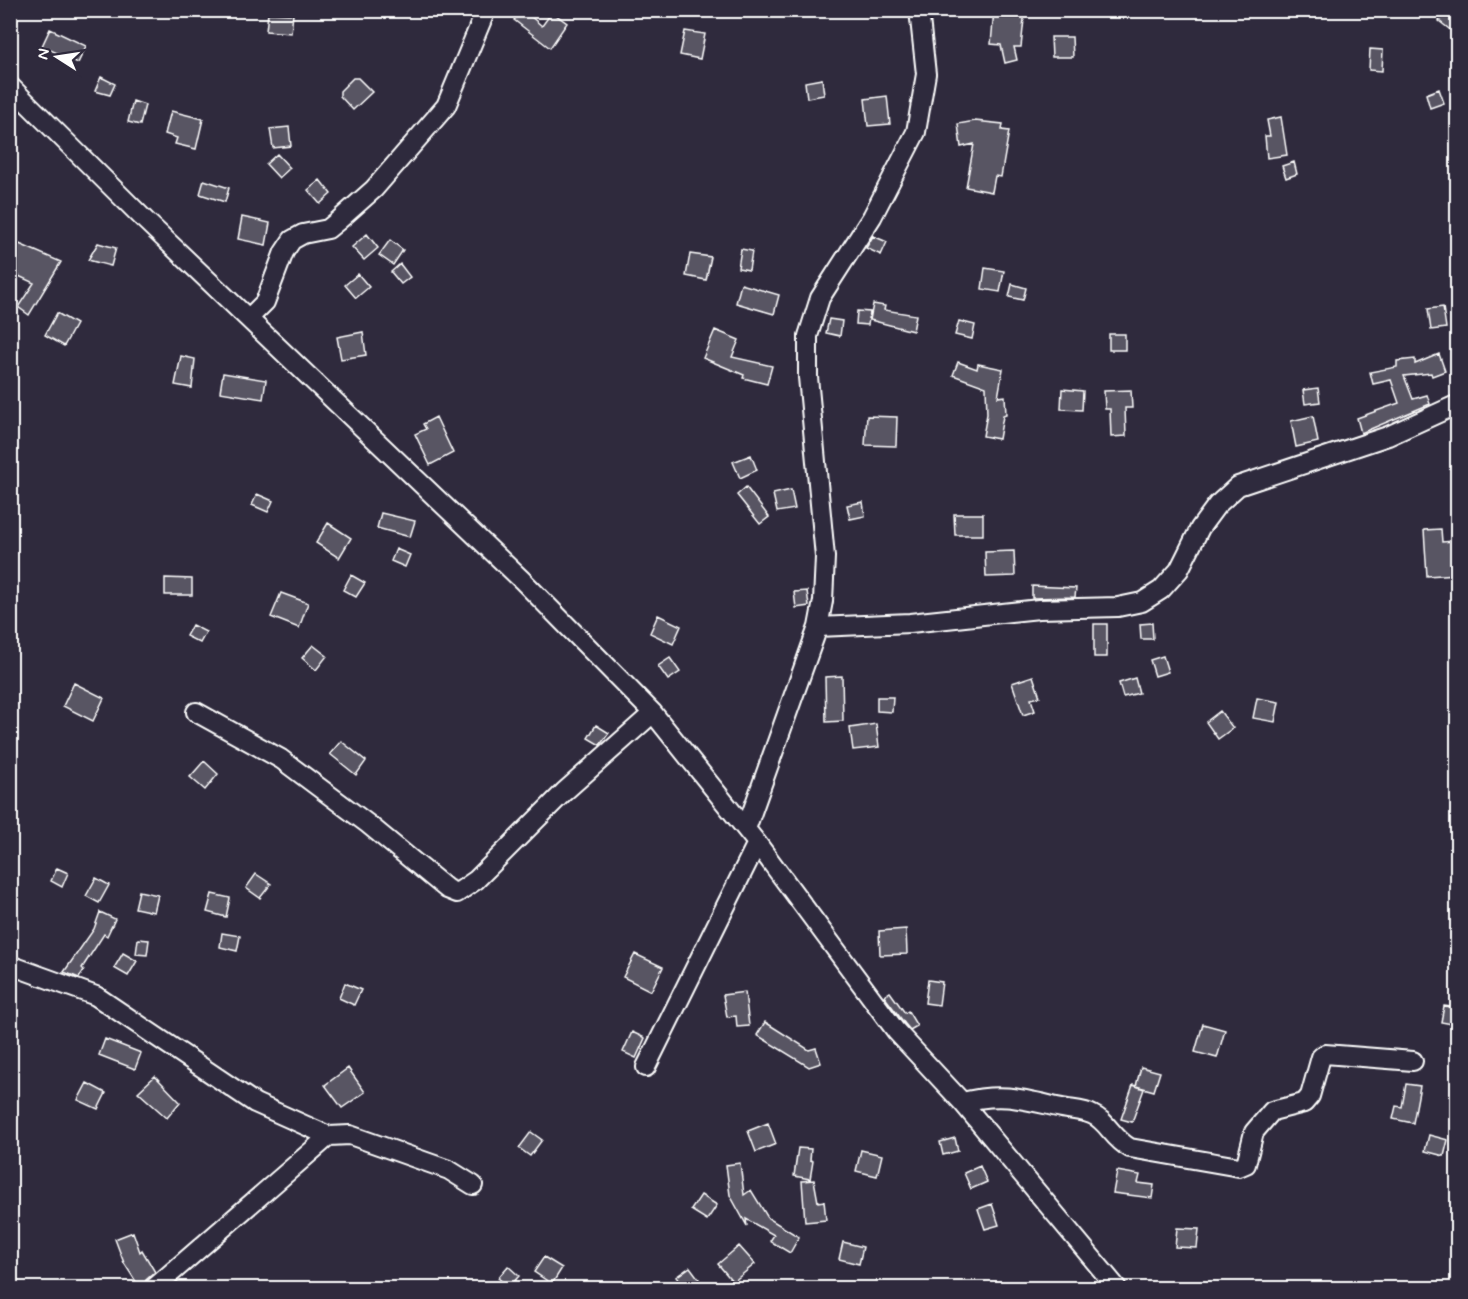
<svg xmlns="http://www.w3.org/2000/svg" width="1468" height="1299" font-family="Mynerve,sans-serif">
<rect width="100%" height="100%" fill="#2f2a3d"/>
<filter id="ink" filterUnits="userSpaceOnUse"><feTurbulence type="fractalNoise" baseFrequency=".0167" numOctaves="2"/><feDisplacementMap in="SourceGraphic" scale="12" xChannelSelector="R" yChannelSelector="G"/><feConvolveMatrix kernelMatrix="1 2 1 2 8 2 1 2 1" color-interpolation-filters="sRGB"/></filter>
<g filter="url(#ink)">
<path fill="#595564" stroke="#fff" stroke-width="1.5" d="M523,10L542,26L552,12L567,23L550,48L514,20Z
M994,10H1025L1021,47H1014L1017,60L1005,63L1001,45L991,44Z
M1447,11L1458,20V36L1439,21Z
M268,13L293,14L291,33L266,31Z
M50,29L86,46L78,63L42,46Z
M685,31L705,34L700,59L680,55Z
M1051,37H1072L1073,57H1052Z
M1370,49L1383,50L1382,71L1369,70Z
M101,77L115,84L110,95L95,91Z
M353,78H358L372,92L353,110L340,96V91Z
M822,79L824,95L807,98L805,82Z
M1439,89L1444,103L1430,108L1426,94Z
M887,96L890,124L868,126L865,99Z
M133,101L145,105L140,125L128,122Z
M171,111L203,119L196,149L175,144L177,138L165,134Z
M1281,117L1287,155L1267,158L1265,136H1270L1267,120Z
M975,121L1003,124L1002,130L1009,131L1001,177L995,176L992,192L966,187L974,144L961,147L958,124Z
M289,127L291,146L273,148L270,129Z
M277,154L290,168L279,178L266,164Z
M1294,162L1297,174L1286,178L1282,166Z
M204,180L229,188L225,202L200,194Z
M320,180L331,194L320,204L308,190Z
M242,217L270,223L266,245L238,239Z
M367,234L378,248L364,260L352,247Z
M873,236L887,242L881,255L866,248Z
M390,240L403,250L393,265L379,255Z
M17,243L61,262L29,315L18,307L34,283L10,272V258Z
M98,243L116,248L111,266L88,260Z
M741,249L752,251L749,270L738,268Z
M690,254L711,257L706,280L686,276Z
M400,264L410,277L401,284L391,272Z
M985,268L1004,271L1000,292L982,289Z
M358,274L369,287L356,298L345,285Z
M741,284L779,295L774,314L736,303Z
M1012,284L1026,288L1023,300L1009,297Z
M873,304L885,306L884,310L916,315L913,331L870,320Z
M1443,307L1446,328L1431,330L1428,309Z
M857,311L870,312L868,325L856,324Z
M57,313L76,324L64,346L45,335Z
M829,319L842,321L840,336L826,333Z
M959,321L975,325L972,339L955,335Z
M715,330L739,340L732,357L772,366L767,384L743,378L744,375L703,358Z
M363,332L366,355L341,359L337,337Z
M1109,334H1125V350H1109Z
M1439,354L1445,371L1432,376L1431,373L1404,376L1413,399L1427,395L1430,404L1361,433L1357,418L1399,403L1391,380L1373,384L1370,372L1397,367V361L1415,359V364Z
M181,356L195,359L192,388L175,385Z
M958,362L977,369L978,364L1003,369L998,397L1005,396L1006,415L1003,416L999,439L983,436L987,414L986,387L953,375Z
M223,373L266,380L263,399L220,392Z
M1318,388L1320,402L1305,404L1303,390Z
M1062,389L1083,391L1082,410L1061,409Z
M1131,390L1132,408H1125L1126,436L1111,437L1110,409H1105L1104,391Z
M867,416L897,417L896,446L865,445Z
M1313,416L1318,442L1296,447L1291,421Z
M436,417L453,453L430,465L415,434L426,429L423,424Z
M751,455L757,470L740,478L733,462Z
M746,487L769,517L760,524L737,495Z
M791,490L795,509L777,512L773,494Z
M257,494L273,501L268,512L252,505Z
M863,502L865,516L850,519L847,505Z
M381,513L415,521L410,537L377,528Z
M954,514H983V535H955Z
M328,523L351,538L339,558L316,543Z
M1441,529L1442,542L1454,541L1457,574L1427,576L1424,530Z
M396,549L410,555L405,567L391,561Z
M1014,551L1015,576L986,577L985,552Z
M351,575L365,583L356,597L343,590Z
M165,578L192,579V595H165Z
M1032,586L1076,588L1075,597L1032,598Z
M807,591L809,606L796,608L794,592Z
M281,593L308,603L299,628L271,617Z
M658,615L681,626L673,644L650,633Z
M1152,623L1153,639H1141L1140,624Z
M1094,624H1107V657H1094Z
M192,625L206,632L200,643L186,636Z
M313,645L327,656L316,670L302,658Z
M1163,656L1168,672L1155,676L1150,660Z
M670,658L680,672L668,680L658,666Z
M842,676L843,721L826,722L825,677Z
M1033,676L1040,697L1031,699L1035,711L1023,715L1012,683Z
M1135,678L1139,693L1123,697L1119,683Z
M74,683L104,698L93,721L63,706Z
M877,697H893L892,712L877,711Z
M1257,698L1279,702L1275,722L1253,718Z
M1220,711L1233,728L1218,739L1206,722Z
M876,724L879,747L853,750L850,728Z
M596,725L609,733L600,745L588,738Z
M341,741L366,761L356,775L330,754Z
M204,761L218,774L205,790L190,777Z
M57,868L68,873L62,887L51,881Z
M256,874L271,884L260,898L246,888Z
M96,878L109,885L99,903L86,896Z
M139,891L158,895L154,912L135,908Z
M212,894L230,898L226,917L207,912Z
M100,912L115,919L107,936L104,934L82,968L84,970L79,978L64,972L94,929Z
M906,929L907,954L880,955L879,931Z
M222,933L240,936L237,951L220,947Z
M138,939L149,940L147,955L136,954Z
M123,953L137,961L128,976L114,968Z
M635,954L663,967L651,991L623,977Z
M928,980L942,982L939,1005L925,1003Z
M345,983L361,990L354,1005L339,998Z
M745,992L749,1026L737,1027L736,1016L727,1017L723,995Z
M890,992L905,1013L908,1011L917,1026L910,1030L905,1024L884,996Z
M1444,1006L1458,1008V1025L1441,1022Z
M765,1022L809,1050L816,1048L821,1063L809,1067L757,1035Z
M1203,1024L1225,1030L1217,1058L1195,1052Z
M632,1032L645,1038L636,1058L623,1052Z
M105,1039L141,1053L135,1069L99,1055Z
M1141,1067L1160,1072L1154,1091L1136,1086Z
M348,1068L365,1092L342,1108L325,1085Z
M155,1076L180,1102L167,1118L138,1092Z
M87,1083L106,1093L98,1109L78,1100Z
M1406,1084L1420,1086L1413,1123L1393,1119L1396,1106L1402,1107Z
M1133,1085L1144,1089L1132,1122L1121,1119Z
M768,1123L776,1144L756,1152L748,1131Z
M531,1132L542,1140L530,1156L519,1148Z
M1429,1135L1448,1140L1444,1156L1425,1151Z
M955,1138L958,1151L943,1155L940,1142Z
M798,1148L811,1149L810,1160L813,1161L810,1179L794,1176Z
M861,1150L882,1155L877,1176L856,1171Z
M740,1163L744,1195L751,1190L768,1218L799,1237L790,1253L770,1241L774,1235L746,1219L747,1226L730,1195L726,1165Z
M980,1166L987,1182L971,1189L964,1173Z
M1117,1171L1140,1175L1138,1183L1154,1185L1152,1198L1113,1193Z
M814,1180L818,1202L824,1201L826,1220L805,1222L802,1181Z
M701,1195L717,1205L707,1220L691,1210Z
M992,1204L999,1225L985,1229L978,1209Z
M1177,1228L1199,1229L1197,1248L1175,1247Z
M133,1232L140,1252L142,1250L155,1272L146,1280L143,1288H140L124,1263L115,1239Z
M843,1242L863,1247L859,1264L839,1259Z
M739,1246L755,1264L733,1282L718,1264Z
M544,1257L562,1268L552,1284L534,1272Z
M508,1266L519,1276L509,1287L498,1278Z
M690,1267L699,1279L685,1288L676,1277Z"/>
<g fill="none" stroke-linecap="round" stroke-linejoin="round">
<defs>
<path id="minor" d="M10,86L146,221L522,580L653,713L757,843L896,1031L962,1102L1117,1288
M249,318L265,302L284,252L292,240L303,234L328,229L339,220L374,189L446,106L486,10
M818,627L910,623L1039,609L1118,607L1142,602L1161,590L1179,570L1200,528L1217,505L1238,486L1388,436L1458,404
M196,712L281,759L368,824L447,889L457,893L476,880L564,792L653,713
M746,829L818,627L823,601L825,557L808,377V336L820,298L872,217L916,132L926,74L919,10
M10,965L96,996L255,1103L329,1136L350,1135L449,1170L473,1185
M646,1067L757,843
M962,1102C1002,1092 1022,1099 1062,1108C1071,1110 1084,1110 1093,1115C1107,1121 1113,1139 1130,1148L1239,1167L1246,1164L1254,1132L1272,1111L1304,1103L1310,1096L1321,1057L1325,1054L1413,1061
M154,1288L329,1136"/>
</defs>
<use href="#minor" stroke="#fff" stroke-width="22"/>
<use href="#minor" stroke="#2f2a3d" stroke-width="18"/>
</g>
</g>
<rect width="1468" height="1299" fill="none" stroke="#2f2a3d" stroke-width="36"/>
<rect x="18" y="18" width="1432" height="1263" fill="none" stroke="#fff" stroke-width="2" filter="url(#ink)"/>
<g transform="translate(57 57) rotate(282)" stroke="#2f2a3d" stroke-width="4.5" paint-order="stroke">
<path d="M0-4.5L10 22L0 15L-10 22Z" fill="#ffffff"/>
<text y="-9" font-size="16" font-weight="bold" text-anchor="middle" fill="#ffffff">N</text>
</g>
</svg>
